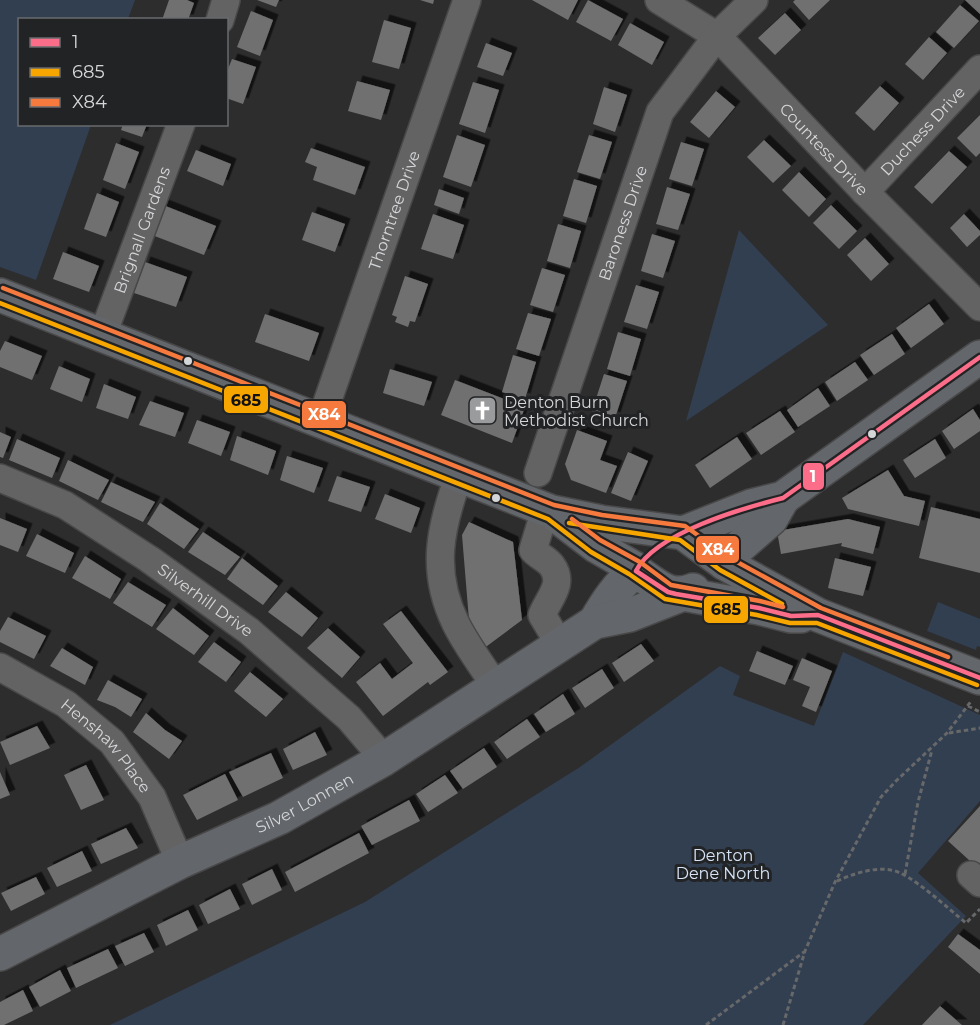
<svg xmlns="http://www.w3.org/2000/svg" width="980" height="1025" font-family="Montserrat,sans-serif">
<defs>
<filter id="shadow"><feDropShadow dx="5.5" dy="-5.5" stdDeviation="0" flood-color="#0009"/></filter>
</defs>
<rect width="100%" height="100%" fill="#2d2d2e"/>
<path fill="#323f51" d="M0,0H135L128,19L20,20V124L91,125L36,280L0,267Z
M739,230L828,325L686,421Z
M938,602L980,619V647L977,646L976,650L927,631Z
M843,652L980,715V801L918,873L966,916L863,1025H110L365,902L580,767L720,666L740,676L733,695L814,726Z"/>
<path fill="#707071" filter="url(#shadow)" d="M169,0H187L194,3L188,20H162Z
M257,0H279L276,7Z
M420,0H434L433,4Z
M532,0H578L568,20Z
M588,0L623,19L611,41L576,22Z
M795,0H830L809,20L793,2Z
M965,0H980V14Z
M960,5L979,21L954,48L936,32Z
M251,11L273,20L260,56L237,47Z
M785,13L801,30L775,55L758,38Z
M384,20L411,28L399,69L372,62Z
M630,23L664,42L652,65L618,45Z
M929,37L947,53L923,80L905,64Z
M486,43L512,53L503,76L477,67Z
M232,59L256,67L243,104L226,98V74Z
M357,81L390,90L381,120L348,111Z
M473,82L499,90L485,133L459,124Z
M880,86L899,103L874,131L855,113Z
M604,87L627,95L615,132L593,124Z
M716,91L735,107L709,138L690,122Z
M980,115V153L976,157L957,138Z
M123,124H147L142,137L121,130Z
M457,135L485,145L471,187L443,177Z
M589,135L612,142L600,179L577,172Z
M764,140L791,166L773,183L747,157Z
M681,142L704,149L692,186L669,179Z
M116,143L139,152L125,189L103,180Z
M311,148L365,167L355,195L313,180L317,167L305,162Z
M196,150L231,164L223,186L187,171Z
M949,151L967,167L932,204L914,187Z
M799,172L826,199L809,217L782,190Z
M574,179L597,186L586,223L563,216Z
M667,187L690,194L678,230L656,224Z
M439,189L464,198L459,214L434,205Z
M97,193L119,202L106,237L84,229Z
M163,205L216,226L204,255L152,235Z
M831,205L857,231L839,249L813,223Z
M312,212L345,224L335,252L302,240Z
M433,214L464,225L453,259L421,249Z
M964,214L980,231V235L967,247L950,228Z
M558,224L581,231L570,268L547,261Z
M652,234L675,241L663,278L641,271Z
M865,238L889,264L871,281L847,255Z
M63,252L99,266L89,292L53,279Z
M145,262L187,277L176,307L134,293Z
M542,268L565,275L553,312L530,305Z
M405,276L428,284L415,322L410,321L408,327L395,322L397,317L392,315Z
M636,285L659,292L647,329L624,322Z
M929,304L944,324L911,348L896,328Z
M528,313L551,319L539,356L516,349Z
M265,314L319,333L309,361L255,342Z
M618,332L641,339L630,376L607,369Z
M892,334L905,354L874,375L860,355Z
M5,341L42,356L32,380L0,367V351Z
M513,355L536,362L525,399L502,392Z
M855,362L868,380L837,401L825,382Z
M59,366L90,379L82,402L50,389Z
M390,369L432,382L424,406L383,393Z
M604,374L627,381L615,418L592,411Z
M455,380L525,407L512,443L441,415Z
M104,384L136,397L128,419L96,408Z
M818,388L830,406L798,427L787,410Z
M150,401L184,413L175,437L139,425Z
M973,409L980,420V431L954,449L942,431Z
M780,411L795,432L761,455L746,433Z
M197,420L230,432L221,456L188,443Z
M577,430L607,441L600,460L617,466L606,493L571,480L565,464Z
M0,432L11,437L3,458L0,457Z
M237,436L276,451L268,475L230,460Z
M737,437L752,459L710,488L695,465Z
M17,439L60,458L52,478L9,460Z
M935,439L946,458L915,478L903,460Z
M628,452L648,461L631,501L611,493Z
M287,456L323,468L314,493L280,480Z
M68,460L109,480L98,500L59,481Z
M888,470L904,496L925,501L919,526L848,509L842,498Z
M337,476L370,487L361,512L328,501Z
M111,482L155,502L143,522L101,502Z
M385,494L420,508L411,533L375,519Z
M160,503L199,529L184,549L147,524Z
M931,507L980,519V573L919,558Z
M0,518L27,529L18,552L0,545Z
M848,519L880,527L873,554L841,546L842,543L781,554L777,531Z
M469,522L513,542L522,620L483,649L469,620L462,535Z
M203,532L240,557L225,575L188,552Z
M37,534L74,553L65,573L26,556Z
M85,556L121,579L110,599L72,578Z
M242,558L278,586L263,605L227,579Z
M835,558L871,567L863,596L828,588Z
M128,582L166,605L152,627L113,603Z
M286,592L318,618L302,637L268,612Z
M173,608L209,636L194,655L156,629Z
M401,611L448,672L430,685L428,682L383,716L356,682L380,663L392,679L413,663L383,624Z
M8,617L46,636L34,659L0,642V631Z
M328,628L360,657L342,678L307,648Z
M214,642L241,662L226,682L198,662Z
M641,644L654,661L624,682L612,663Z
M62,648L93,667L85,685L50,666Z
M757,651L793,666L785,685L749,671Z
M802,658L832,671L816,712L802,706L810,687L793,680Z
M602,669L614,688L585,708L572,688Z
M250,672L283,699L266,717L234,691Z
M108,680L142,699L131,717L115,707L97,700Z
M563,694L575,714L546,732L534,714Z
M146,713L165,730L182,741L169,759L133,732Z
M527,719L540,737L507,759L494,742Z
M37,726L50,748L10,765L0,742Z
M315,732L327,755L293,770L283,749Z
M484,748L497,767L463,789L450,771Z
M271,753L283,778L243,797L229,772Z
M86,765L104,800L81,810L64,775Z
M0,772L10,795L0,799Z
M225,774L238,800L197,820L183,795Z
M445,775L458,793L428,812L416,794Z
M409,800L420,821L372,845L361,826Z
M980,806V870L948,841Z
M126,828L138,848L101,864L91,844Z
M359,833L369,853L295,892L285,872Z
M82,851L92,871L57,887L47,868Z
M272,869L282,890L252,905L242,884Z
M36,877L45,894L11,911L1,893Z
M230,889L240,909L208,924L199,905Z
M188,910L198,930L166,946L157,925Z
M144,933L154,952L125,966L115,946Z
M958,934L980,950V974L948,947Z
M108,949L118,968L76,988L67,968Z
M60,970L71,991L40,1007L29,987Z
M23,990L33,1011L4,1025H0V1002Z
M940,1006L962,1025H922Z"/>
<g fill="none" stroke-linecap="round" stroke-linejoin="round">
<defs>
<g id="minor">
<path id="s1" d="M659,0L717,36L865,192L980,307"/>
<path d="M220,20L226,0"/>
<path id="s2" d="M865,192L980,69"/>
<path id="s3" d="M103,334L181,124"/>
<path id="s4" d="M321,420L467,0"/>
<path id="s5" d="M538,473L660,112L717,36L754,0"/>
<path d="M459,475C440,528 430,571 456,624C467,646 483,667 496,687"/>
<path id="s6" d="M0,478L65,505L149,559L249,631L349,718L384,759"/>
<path d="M545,510L533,550C538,556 547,559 552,566C565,584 548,599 542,615L560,645"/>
<path id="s7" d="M0,667L66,704L112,742L152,797L180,862"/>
<path d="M971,875L980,883"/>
</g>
<g id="major">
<path d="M0,295L552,512L601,522L683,533L724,563"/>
<path d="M558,517L596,546L636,569"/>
<path d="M683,533L751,506L783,498L980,357"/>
<path d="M723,561L771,519L783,498"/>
<path d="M724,563L818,615L980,678"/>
<path d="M636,571C656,584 669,600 693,590"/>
<path d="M683,594L759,608L791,616H801"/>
<path d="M595,622C606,603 618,584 636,571"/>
<path id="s8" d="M0,954L180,862L279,818L384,759L595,622L630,615L681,595"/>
</g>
</defs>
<use href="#minor" stroke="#484849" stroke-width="30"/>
<use href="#major" stroke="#484849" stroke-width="36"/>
<path stroke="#676869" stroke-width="3" stroke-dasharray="4.5 3" stroke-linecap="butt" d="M968,706L980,712
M949,733L980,728
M905,874L918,802L932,750
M837,881C853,874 872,867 891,870C909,872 950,910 966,923L980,909
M706,1025L804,952
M783,1025L805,951L835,882L881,797L896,781L947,733L972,700"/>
<use href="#minor" stroke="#636364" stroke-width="27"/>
<use href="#major" stroke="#63666a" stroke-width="33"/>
<defs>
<path id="bus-1" d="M636,571C655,533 743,508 783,498L980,357
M636,571L668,592L676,594L759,608L791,616L818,615L980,678"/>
<path id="bus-2" d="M0,303L548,519L591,552L629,574L665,599L757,615L790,623H817L977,685
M569,523L680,540L720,570L782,604"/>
<path id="bus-3" d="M3,288L554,505L602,515L685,526L728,557L821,608L948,657
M572,519L600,540L640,562L671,585L760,601L783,607"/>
</defs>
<use href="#bus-1" stroke="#222325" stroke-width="9"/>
<use href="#bus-2" stroke="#222325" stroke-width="9"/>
<use href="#bus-3" stroke="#222325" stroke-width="9"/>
<use href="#bus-1" stroke="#fb6d88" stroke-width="4.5"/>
<use href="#bus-2" stroke="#f7a600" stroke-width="4.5"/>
<use href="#bus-3" stroke="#f6793e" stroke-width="4.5"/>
</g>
<defs>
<symbol id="church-square" viewBox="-11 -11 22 22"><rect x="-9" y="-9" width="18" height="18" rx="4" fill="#9a9b9c" stroke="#222325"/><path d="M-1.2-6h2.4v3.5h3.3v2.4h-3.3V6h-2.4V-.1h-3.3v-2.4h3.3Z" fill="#fff"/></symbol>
</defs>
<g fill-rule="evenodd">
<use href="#church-square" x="466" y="394" width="33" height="33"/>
</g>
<g fill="#d5d6d8" stroke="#222325" stroke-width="2">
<circle cx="188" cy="361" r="5"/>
<circle cx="872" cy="434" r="5"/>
<circle cx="496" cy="498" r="5"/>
</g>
<g text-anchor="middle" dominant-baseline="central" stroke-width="6" stroke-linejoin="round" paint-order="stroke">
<g font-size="16" fill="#d5d6d8" stroke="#222325">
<text stroke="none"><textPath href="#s2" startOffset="84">Duchess Drive</textPath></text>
<text stroke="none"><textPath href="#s1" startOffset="224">Countess Drive</textPath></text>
<text stroke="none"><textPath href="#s4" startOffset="222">Thorntree Drive</textPath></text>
<text stroke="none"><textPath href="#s5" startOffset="264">Baroness Drive</textPath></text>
<text stroke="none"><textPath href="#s3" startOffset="111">Brignall Gardens</textPath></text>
<text stroke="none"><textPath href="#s6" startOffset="240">Silverhill Drive</textPath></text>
<text stroke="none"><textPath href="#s7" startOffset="134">Henshaw Place</textPath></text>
<text stroke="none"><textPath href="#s8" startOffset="340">Silver Lonnen</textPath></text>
</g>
<g font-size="16" fill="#d5d6d8" stroke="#222325" text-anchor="start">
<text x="504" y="402">Denton Burn<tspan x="504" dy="18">Methodist Church</tspan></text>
</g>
<g font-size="16" fill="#d8e5f8" stroke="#222325">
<text x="723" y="855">Denton<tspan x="723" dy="18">Dene North</tspan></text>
</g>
</g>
<g stroke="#222325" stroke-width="2">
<rect x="223" y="385" width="46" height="29" rx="6" fill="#f7a600"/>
<rect x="301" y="400" width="46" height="29" rx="6" fill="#f6793e"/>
<rect x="802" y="462" width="23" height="29" rx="6" fill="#fb6d88"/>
<rect x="695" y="535" width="45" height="29" rx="6" fill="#f6793e"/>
<rect x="703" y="595" width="46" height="29" rx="6" fill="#f7a600"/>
</g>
<g font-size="16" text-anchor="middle" font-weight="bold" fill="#fff">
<text x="324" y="420">X84</text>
<text x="813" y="482">1</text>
<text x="718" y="555">X84</text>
</g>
<g font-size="16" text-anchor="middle" font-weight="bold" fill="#111">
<text x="246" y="406">685</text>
<text x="726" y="615">685</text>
</g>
<rect x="18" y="18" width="210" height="108" fill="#222325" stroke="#6a6b6d" stroke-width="1.5"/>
<rect x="30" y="38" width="30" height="9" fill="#fb6d88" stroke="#6a6b6d" stroke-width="1.5"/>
<text x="72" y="48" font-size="18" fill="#d5d6d8">1</text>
<rect x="30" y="68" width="30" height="9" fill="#f7a600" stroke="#6a6b6d" stroke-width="1.5"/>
<text x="72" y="78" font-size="18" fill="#d5d6d8">685</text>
<rect x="30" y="98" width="30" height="9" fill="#f6793e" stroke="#6a6b6d" stroke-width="1.5"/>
<text x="72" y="108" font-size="18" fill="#d5d6d8">X84</text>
</svg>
